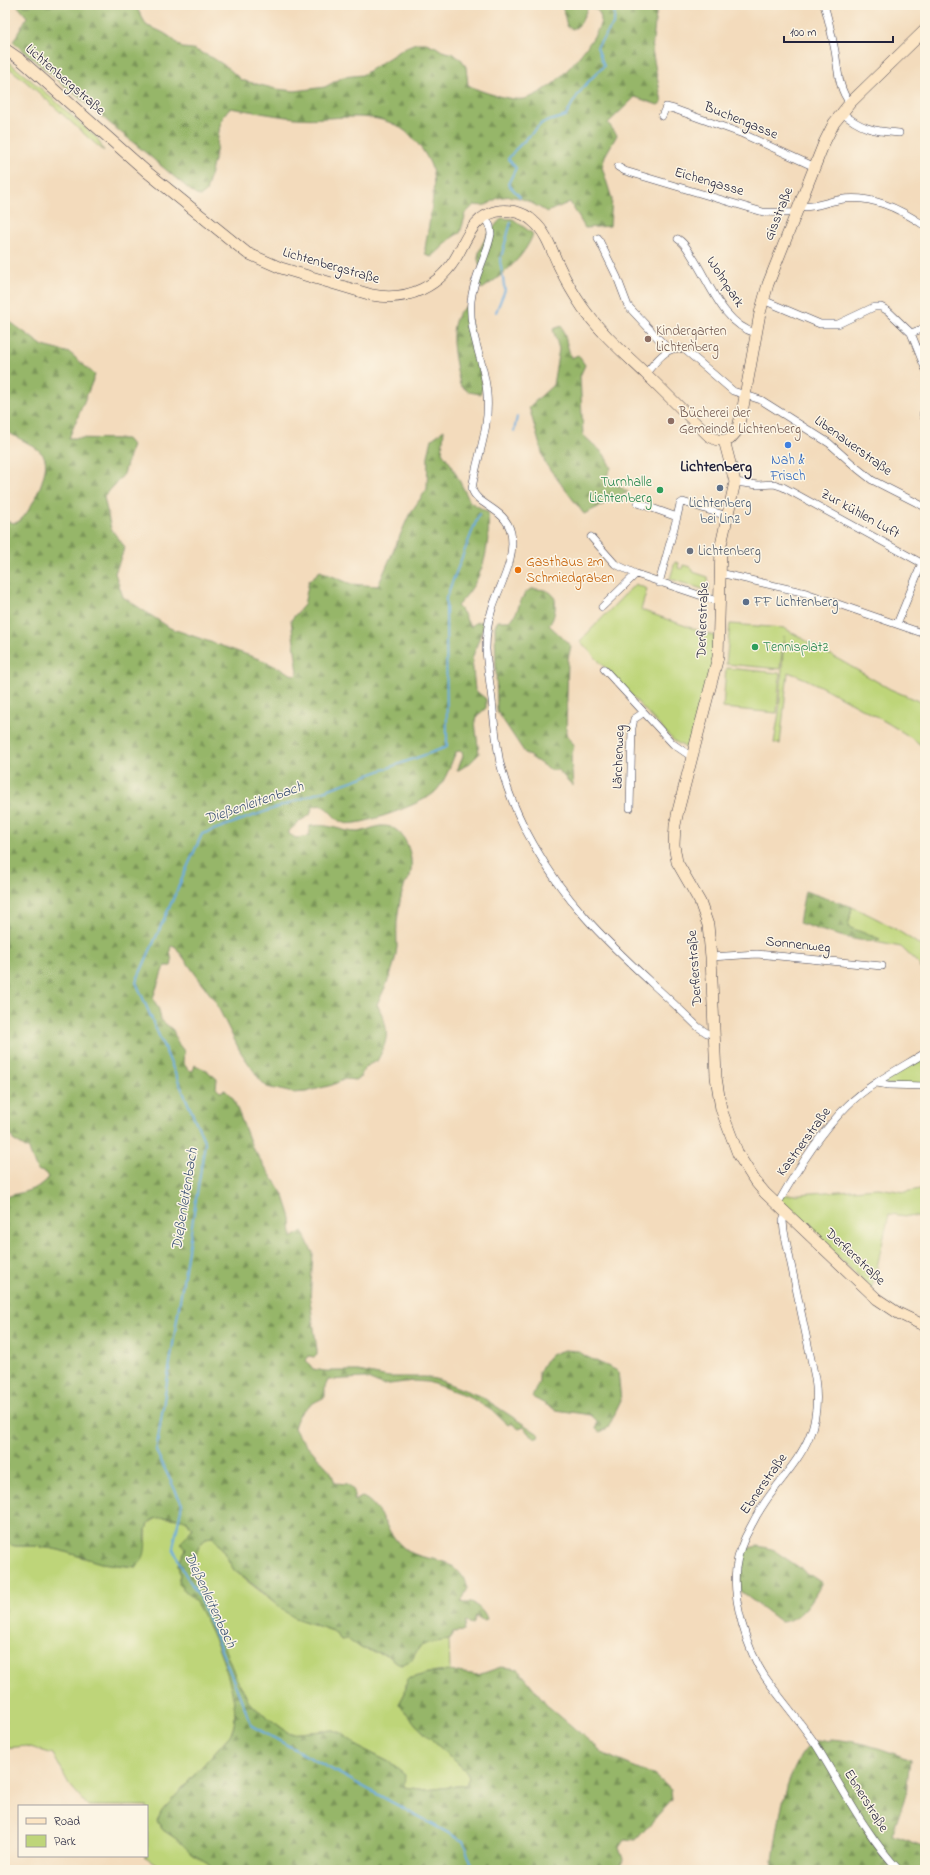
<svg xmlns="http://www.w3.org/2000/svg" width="930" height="1875" font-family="'Indie Flower',sans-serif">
<defs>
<pattern id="forest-firs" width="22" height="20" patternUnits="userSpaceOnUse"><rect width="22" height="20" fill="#96b669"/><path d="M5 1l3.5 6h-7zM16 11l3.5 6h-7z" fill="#7a9458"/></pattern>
</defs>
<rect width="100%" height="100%" fill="#fcf5e5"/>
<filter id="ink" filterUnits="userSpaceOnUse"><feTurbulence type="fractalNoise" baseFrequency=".025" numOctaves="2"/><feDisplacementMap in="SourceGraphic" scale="8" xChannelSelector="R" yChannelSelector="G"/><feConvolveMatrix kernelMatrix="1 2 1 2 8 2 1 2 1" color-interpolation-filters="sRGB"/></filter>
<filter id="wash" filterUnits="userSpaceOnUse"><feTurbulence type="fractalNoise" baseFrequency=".012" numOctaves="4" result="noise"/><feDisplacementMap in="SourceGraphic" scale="16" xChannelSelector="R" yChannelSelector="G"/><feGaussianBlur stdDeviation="0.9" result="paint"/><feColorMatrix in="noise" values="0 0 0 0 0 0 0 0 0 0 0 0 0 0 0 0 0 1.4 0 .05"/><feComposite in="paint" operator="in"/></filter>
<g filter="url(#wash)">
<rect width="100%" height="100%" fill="#f3dbbc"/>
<path fill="#bed579" stroke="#707c5a" d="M5,59L44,91L97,138L104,151C70,123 40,91 5,65Z
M675,562L679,563L678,568L682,569L683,565L690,567L693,572L708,577L709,591L670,579Z
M635,584L647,589L641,610L714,636L713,665L688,749L674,741L580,641Z
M730,624L784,628L890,689L925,704V748C902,730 877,717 852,703C831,692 811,680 788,672L780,744L774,743L779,713L784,636L780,669L726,664Z
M726,668L780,673L777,713L723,708Z
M852,907C878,918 902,932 925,949V974L919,967H922L901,947L875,942L879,939L848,927Z
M925,1056V1087L879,1084Z
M878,1188L905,1192L925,1188V1218L889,1214L872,1289L774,1196Z
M5,1357C14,1375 12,1400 5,1418Z
M160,1517L186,1520L192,1528L188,1535L180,1543L186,1549L178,1564L180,1575L178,1584C184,1590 193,1597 197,1604C212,1628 248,1710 230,1735L162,1811L157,1821L163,1830L178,1840L192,1854L208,1863L214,1870H165L144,1856H147V1806H88L69,1784L53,1754L27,1746L5,1748V1543L15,1546H37L59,1550L101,1563L136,1567C139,1561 143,1554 145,1547C149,1530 140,1525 160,1517Z
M212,1537L219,1544L234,1570L247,1581L295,1618L333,1631L341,1640L347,1638L360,1648L387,1655L401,1665C415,1659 411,1658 419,1648C425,1640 440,1641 449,1640L450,1671L429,1673L407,1679L405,1693L399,1704L418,1727L467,1772L469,1777L466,1785L426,1790L404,1787L389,1762L359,1747L342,1733L332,1730L290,1734L251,1705L236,1678L217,1630L205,1593L193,1580L191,1575V1566L200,1544L205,1538Z"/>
<path fill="url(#forest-firs)" stroke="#5c6c52" d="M17,5H135L147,26C162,31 171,36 182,48L193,49L213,58L227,67L241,80L276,89L295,91L325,87L343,77L362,75L406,47L416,43H426L436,47L442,51L453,54L462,60L466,67L468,85C480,92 511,101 524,99C534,97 546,89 554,83C566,73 600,35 601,20C601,15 599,12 596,9L589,7C582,15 584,26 572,29L567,26L562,5H657L652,50L662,102L658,105L635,97L608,123L617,135L605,156L602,167L612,199L610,226L585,228L570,202L547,212C535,205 519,194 503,197C490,199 492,208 474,205L464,215L465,217L460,233C449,237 441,251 431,257L426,255L425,249C428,227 436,194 433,173C431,162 424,152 418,144C386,103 339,122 296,118C274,116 252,111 230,108C217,119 219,141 215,156C212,168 209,180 206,192L201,196L196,195C135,143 73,94 13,42L27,17Z
M502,218L513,219L533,234C525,257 502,276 482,289L478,285L483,271C482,268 478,263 478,259C478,246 493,227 502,218Z
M467,306L483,387L480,394L469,392L460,385C456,363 443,319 467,306Z
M9,321L43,346L70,353L95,375L69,438L127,439L132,445L124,474L104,497L111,529L125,547L115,573L123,597L170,628L262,660L295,676L298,673L291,620L304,605L309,581L320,571L351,584L378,586L409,515L427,489L428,456L432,439L444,430L442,452L452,466L470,502L488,512C490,550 484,579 457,606L463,612L470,627L477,622H482L483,627L472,659L475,690L486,699V708L478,715L475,722L479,754L470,763L457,771L463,756L462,752L459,751L456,752C450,765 446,780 436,791C427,802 358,828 344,823C332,820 326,798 312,808L310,815L300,821L289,831V834L296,838L309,836L310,826C331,823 340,832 358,832C367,831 376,825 384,826C406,826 415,859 410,876C409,880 405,883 404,887C401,895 399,905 398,914C396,925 397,936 397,947C395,968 386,986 377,1004C389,1028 390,1038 377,1061C367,1065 364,1067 361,1076L355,1080L345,1079L332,1085L306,1092L293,1093L267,1087L260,1080L240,1051L215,1001L175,946H171C168,953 174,960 171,966H166L163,969L153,998L159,1010L161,1020L173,1030L177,1042L184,1051L183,1062L188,1070L193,1071L195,1065L206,1070L217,1079L216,1088L220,1092L225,1090L233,1098L252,1147L284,1196L291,1218L292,1238L302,1231L313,1253L310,1300L317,1350V1355L314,1357L309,1356L306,1360L313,1369L325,1371H358L389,1377H426L439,1380L482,1397L540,1435L535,1438L528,1433L524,1427L519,1429L511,1423L508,1425L494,1412L468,1396L428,1382L413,1381L382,1385L365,1378L328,1380L325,1387V1397C309,1405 299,1409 294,1428L298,1435L331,1472L335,1483L348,1484L354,1491V1501L362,1497C380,1503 386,1534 404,1548C426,1566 454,1550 468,1588L461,1602C465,1604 467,1602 471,1603C478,1605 485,1613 487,1620L484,1621L476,1616L473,1624L466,1622L464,1631L453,1632L449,1640L428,1643L419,1647L412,1660L401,1665L387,1655L360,1648L347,1639L341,1640L333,1631L295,1618L284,1611L268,1596L234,1570L219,1544L212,1537L205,1538L200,1544L191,1566V1575L193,1580L205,1593L217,1630L236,1678L251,1705L290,1734L333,1730L342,1733L359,1747L389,1762L405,1775L404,1787L426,1790L466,1785L469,1777L467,1772L418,1727L399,1704L405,1693L407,1679L429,1673L450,1671L478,1675L501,1667L518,1669L549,1707L606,1755L656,1776L671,1790L672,1799L636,1840L625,1839L619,1848L623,1859L620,1870H214L208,1863L192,1854L178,1840L163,1830L157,1821L162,1811L230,1735C248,1710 212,1628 197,1604C193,1597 184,1590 178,1584L180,1575L178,1564L186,1549L180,1543L188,1535L192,1528L186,1520C121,1507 161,1547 136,1567L101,1563L59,1550L37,1546H15L5,1543V1418C12,1400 14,1375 5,1357V1197C18,1193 41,1190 49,1177L46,1173L37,1170L29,1150L13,1140L5,1118V520C10,523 15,524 19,521C31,513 49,472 45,459C42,447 15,438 5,430V324Z
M562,326L571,358L578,355L585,365L580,376L583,435L604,454L611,468L606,477L628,492L584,514L545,463L529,407L553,385L559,349L553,329Z
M531,589C547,589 558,591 555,610C554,616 553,620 549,625L571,646L568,659L566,734L574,746L571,758L573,786L558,770H550L525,753L497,711L495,626L498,621H510C521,611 518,595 531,589Z
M805,891L852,907L848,927L880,939C866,947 815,928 799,923Z
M564,1350L578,1351L587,1357L618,1371L621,1401L608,1428L600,1432L596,1429L597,1421L591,1415L556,1410L532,1397L539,1382V1372L547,1358L553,1354Z
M758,1546L772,1549L822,1583C813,1599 801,1621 781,1622L740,1591V1562L744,1549Z
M831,1739C859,1741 885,1749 910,1760L906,1794L892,1835L925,1847V1870H772C776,1837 784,1766 811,1744C816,1740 824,1740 831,1739Z"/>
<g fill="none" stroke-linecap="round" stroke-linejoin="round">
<path stroke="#6cade0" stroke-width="2" d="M520,197L508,184L516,168L508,159L515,150L542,123L566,116C576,94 587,82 604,66L597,47L614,23L615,5
M496,312L505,290L500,261L511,222
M514,431L517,417
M474,1870L463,1841L252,1726L199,1596L184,1572L173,1548L182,1504L156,1451L205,1143L136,982L202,834L447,747L446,598L479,514"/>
</g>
</g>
<g filter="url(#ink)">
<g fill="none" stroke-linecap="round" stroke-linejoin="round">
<defs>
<path id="street" d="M824,5C829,20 832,36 835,51C838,68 838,89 850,103
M841,112C861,129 873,131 899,133
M662,116L666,107L674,109L743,134L815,167
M618,167L625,171L763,212L796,213
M799,206C811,209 826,202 838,200C870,194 899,208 925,226
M485,216L490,226L491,234C487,257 473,277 471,301C468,333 485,362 487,394C490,430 477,455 472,489C477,506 506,508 511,533C516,560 500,584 492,609C488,622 486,636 486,649C487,666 490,683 492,700C494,721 496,742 500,763C513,816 548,876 585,917C619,956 661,990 698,1027L707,1033L714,1034
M598,238L617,277L628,306L669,350
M678,239C685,243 688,250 692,256C709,281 723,325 756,333
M763,300L820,324H838L874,307H881L888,311L911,333L925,368
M911,333L925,328
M646,373C655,363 667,344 684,349L733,391L761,400L829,443L858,469L872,480L925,507
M925,411L923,414L925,419
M735,482L758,485L774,484L783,487L925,565
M638,503L677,517L659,583
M677,517L680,504L683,502L727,516
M591,537L615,564L636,574L720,602
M720,573L806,593L925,634
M602,607L636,574
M897,624L922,563
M604,669L673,744L692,757
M630,808L632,728L634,719L643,713
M711,957L757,954L882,966
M877,1083L888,1085L925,1086
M777,1205C796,1171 819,1134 847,1106C869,1084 899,1069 925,1053
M786,1214L783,1221L784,1231L815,1378C826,1452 777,1471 750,1528C743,1540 738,1553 736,1568C732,1600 747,1650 765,1677C781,1700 800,1721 816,1745C842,1787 865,1834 899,1870"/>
<path id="secondary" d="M5,49L21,60L147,172L247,253L281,268L372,295C408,302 441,286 458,254C466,239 473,221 489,214C503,207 523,211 534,222C547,233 552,252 559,266C566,281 574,295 583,308C601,333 624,353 646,374C667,394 687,415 709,436L717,440H724L730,439L737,431L743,407L760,313L768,284L824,143L834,123L850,103L925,30
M724,440L735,482L721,545L718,657L678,811L675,825L674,845L677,862L700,902L708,925L711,957L716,1077L721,1109L738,1154L755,1181L765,1193L877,1299L898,1313L925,1326"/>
</defs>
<use href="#street" stroke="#413e4e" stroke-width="8"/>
<use href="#secondary" stroke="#413e4e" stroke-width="12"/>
<use href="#street" stroke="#fff" stroke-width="7"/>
<use href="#secondary" stroke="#fce5c4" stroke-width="11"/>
</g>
</g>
<g fill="#8d6e63" stroke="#fcf5e5" stroke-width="1.5">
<circle cx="648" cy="339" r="4"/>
<circle cx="671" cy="421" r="4"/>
</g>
<circle fill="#3f7fe0" stroke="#fcf5e5" stroke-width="1.5" cx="788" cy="445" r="4"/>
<g fill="#5c6f8a" stroke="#fcf5e5" stroke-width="1.5">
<circle cx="720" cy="488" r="4"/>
<circle cx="746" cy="602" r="4"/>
</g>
<g fill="#2e9e5b" stroke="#fcf5e5" stroke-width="1.5">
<circle cx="660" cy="490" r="4"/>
<circle cx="755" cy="647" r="4"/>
</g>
<circle fill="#6b7280" stroke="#fcf5e5" stroke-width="1.5" cx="690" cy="551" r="4"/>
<circle fill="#e8710a" stroke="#fcf5e5" stroke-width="1.5" cx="518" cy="570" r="4"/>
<g text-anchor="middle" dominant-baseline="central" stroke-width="3" stroke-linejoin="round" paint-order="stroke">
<g font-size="14" fill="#22223b" stroke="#fcf5e5">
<text transform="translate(65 80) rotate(41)">Lichtenbergstraße</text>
<text transform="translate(741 121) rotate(22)">Buchengasse</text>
<text transform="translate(709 182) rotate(16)">Eichengasse</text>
<text transform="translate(779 214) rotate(-68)">Gisstraße</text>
<text transform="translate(331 266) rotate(16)">Lichtenbergstraße</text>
<text transform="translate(725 282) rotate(57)">Wohnpark</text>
<text transform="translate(853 446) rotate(36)">Libenauerstraße</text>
<text transform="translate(860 514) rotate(29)">Zur kühlen Luft</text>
<text transform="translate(703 620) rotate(-88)">Derflerstraße</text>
<text transform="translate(619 757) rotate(-88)">Lärchenweg</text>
<text transform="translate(798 945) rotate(6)">Sonnenweg</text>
<text transform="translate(695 968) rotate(-94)">Derflerstraße</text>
<text transform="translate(804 1142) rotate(-54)">Kastnerstraße</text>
<text transform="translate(855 1257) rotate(43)">Derflerstraße</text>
<text transform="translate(764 1484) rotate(-55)">Ebnerstraße</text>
<text transform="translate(866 1801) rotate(58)">Ebnerstraße</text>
</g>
<g font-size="14" fill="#785e54" stroke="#fcf5e5" text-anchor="start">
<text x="656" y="331">Kindergarten<tspan x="656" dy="16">Lichtenberg</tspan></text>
<text x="679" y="413">Bücherei der<tspan x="679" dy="16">Gemeinde Lichtenberg</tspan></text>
</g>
<g font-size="14" fill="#366cbe" stroke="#fcf5e5">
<text x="788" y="460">Nah &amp;<tspan x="788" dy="16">Frisch</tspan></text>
</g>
<g font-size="14" fill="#27864d" stroke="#fcf5e5" text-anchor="end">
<text x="652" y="482">Turnhalle<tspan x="652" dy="16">Lichtenberg</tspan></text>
<text x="763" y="647" text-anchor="start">Tennisplatz</text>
</g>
<g font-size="14" fill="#4e5e75" stroke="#fcf5e5">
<text x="720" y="503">Lichtenberg<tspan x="720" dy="16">bei Linz</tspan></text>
<text x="754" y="602" text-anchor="start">FF Lichtenberg</text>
</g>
<g font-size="14" fill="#5b616d" stroke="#fcf5e5" text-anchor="start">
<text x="698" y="551">Lichtenberg</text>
</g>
<g font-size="14" fill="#c56008" stroke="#fcf5e5" text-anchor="start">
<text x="526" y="562">Gasthaus zm<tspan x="526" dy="16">Schmiedgraben</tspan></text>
</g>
<g font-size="15" font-style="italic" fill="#3c5375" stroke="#fcf5e5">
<text transform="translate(254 803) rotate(-19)">Dießenleitenbach</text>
<text transform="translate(185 1199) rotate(-81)">Dießenleitenbach</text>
<text transform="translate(210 1600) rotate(65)">Dießenleitenbach</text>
</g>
<g font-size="16" font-weight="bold" fill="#22223b" stroke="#fcf5e5">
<text x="716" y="467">Lichtenberg</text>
</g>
</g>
<rect width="930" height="1875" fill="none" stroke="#fcf5e5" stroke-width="20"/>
<rect x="18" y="1805" width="130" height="52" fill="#fcf5e5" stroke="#a5a1a1"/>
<rect x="26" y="1818" width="20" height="6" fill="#fce5c4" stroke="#a5a1a1"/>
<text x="54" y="1825" font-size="12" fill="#22223b">Road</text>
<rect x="26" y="1835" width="20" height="12" fill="#bed579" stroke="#a5a1a1"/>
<text x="54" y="1845" font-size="12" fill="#22223b">Park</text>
<path d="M784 36v6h109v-6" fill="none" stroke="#22223b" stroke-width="2"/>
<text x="790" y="36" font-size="12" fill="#22223b" stroke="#fcf5e5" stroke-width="3" paint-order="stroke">100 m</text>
</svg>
